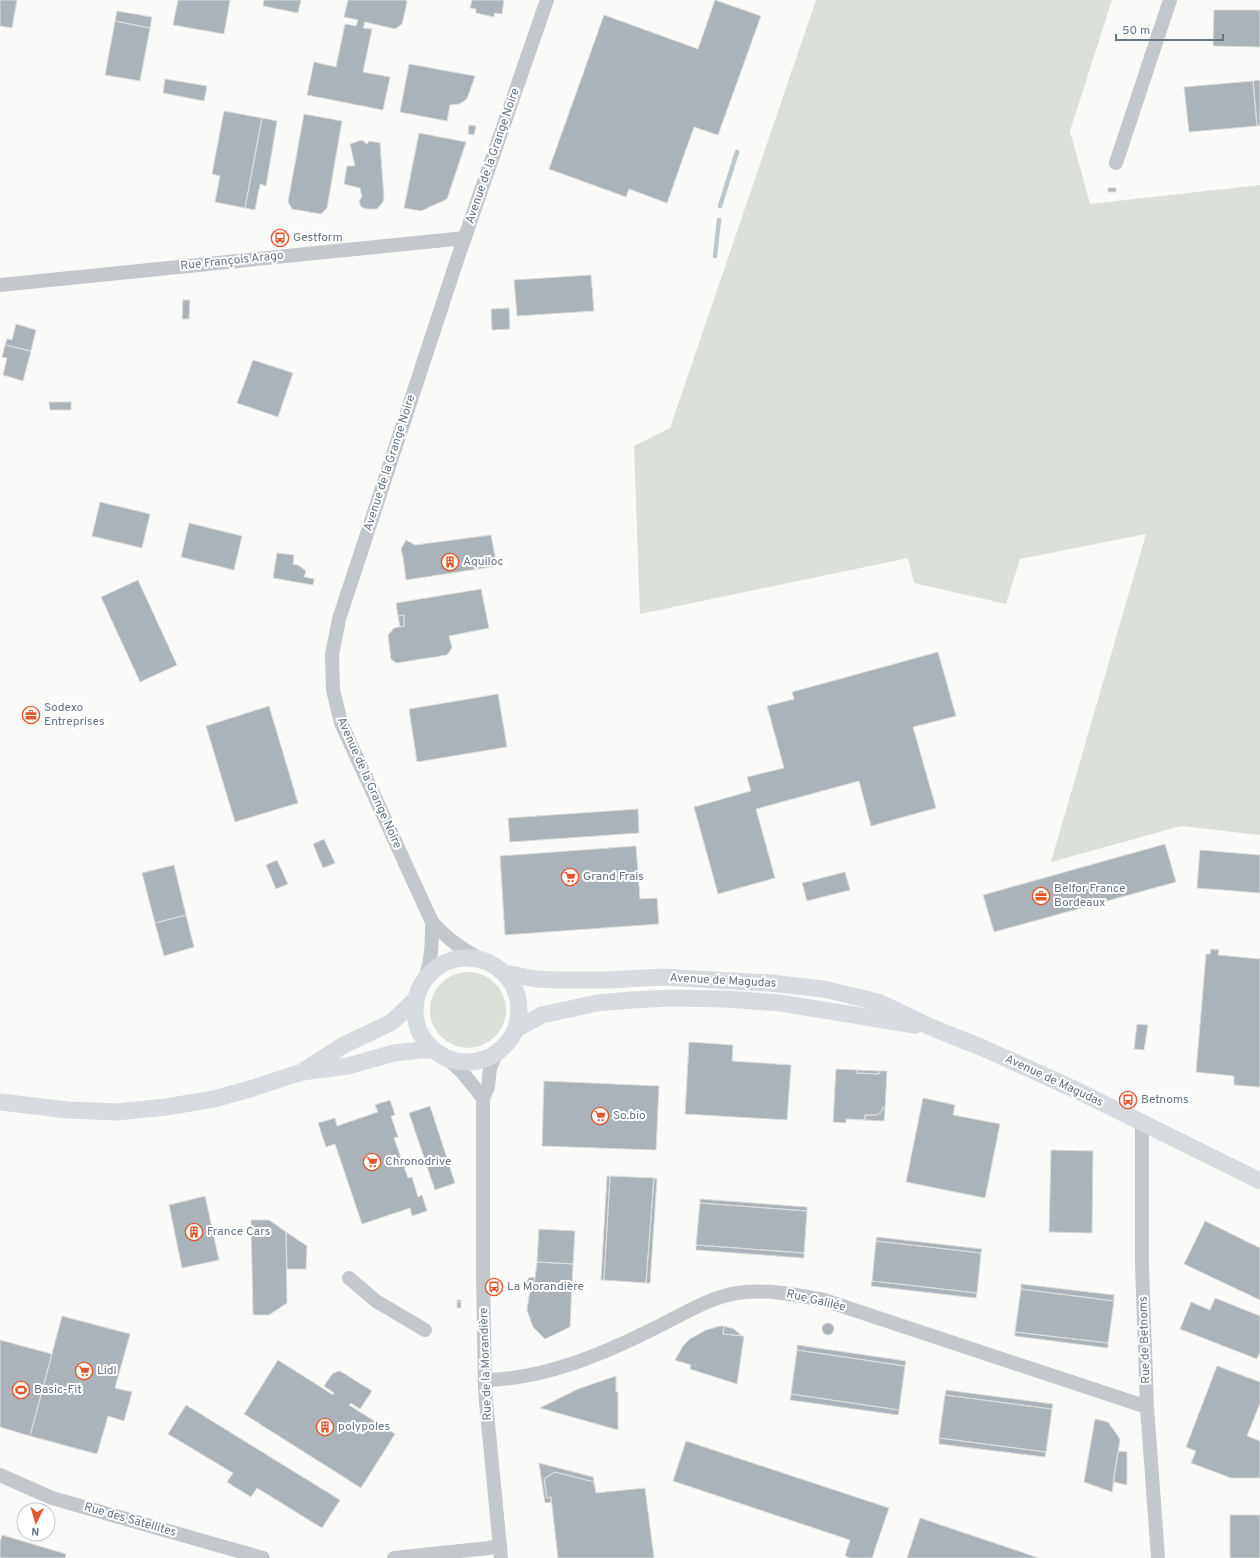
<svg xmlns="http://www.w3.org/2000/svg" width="1260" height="1558" font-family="Overpass,sans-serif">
<rect width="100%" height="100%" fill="#fafaf8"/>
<path fill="#dadfd7" d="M816,0H1112L1070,131L1090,204L1260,185V835L1181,826L1051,862L1146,534L1020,559L1006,604L914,583L908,558L640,614L634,446L670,428Z
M430 1010a38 38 0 1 1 76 0a38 38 0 1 1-76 0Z"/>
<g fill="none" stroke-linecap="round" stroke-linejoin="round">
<path stroke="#bbc7cb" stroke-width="4.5" d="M720,206L737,152
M715,256L719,220"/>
</g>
<path fill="#aab3b9" stroke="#dcdcda" d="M0,0H17L12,28L0,26Z
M178,0H230L224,34L173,25Z
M264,0H301L298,13L263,6Z
M348,0H406L407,2L402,24L395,29L365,22L363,28L372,29L363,72L390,77L383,110L307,95L314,62L336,67L345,24L356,26L358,20L344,17Z
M472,0H504L502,14L495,13L494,17L476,13V9L470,8Z
M715,0L761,16L718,135L694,127L667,203L629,189L626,197L549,169L604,15L698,49Z
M1214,10H1260V47L1213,46Z
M117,11L152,17L150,28L115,21Z
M115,21L150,28L140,81L105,75Z
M409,64L475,76L467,99L459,104L450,105L447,121L400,112Z
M165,79L207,86L204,101L163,93Z
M1260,80V125L1257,126L1253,81Z
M1253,81L1257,126L1189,132L1184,87Z
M224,111L262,118L245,208L215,202L220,176L212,174Z
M304,114L342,121L327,208L321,214L292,209L288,202Z
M262,118L277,121L266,186L260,184L255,210L245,208Z
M469,125L476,126L474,135L468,134Z
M419,133L466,142L447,199L421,211L404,208Z
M362,140L367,144L369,141L380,143L384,198L383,202L377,209H367L361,207L359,201L362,197L360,188L344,184L347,166H355L350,144Z
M1108,188H1116V192H1108Z
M591,275L594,311L517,316L514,280Z
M183,300H190L189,319H182Z
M509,308L510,329L492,330L491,309Z
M16,324L36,330L31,351L5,345L7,339L12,340Z
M5,345L31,351L23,381L3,375L7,358L2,357Z
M253,360L293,373L278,417L237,403Z
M49,402H71V410H50Z
M100,502L150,514L142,548L92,536Z
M189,523L242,536L234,570L181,557Z
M491,535L497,566L406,580L403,557L401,549L406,540L415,545Z
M277,553L294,555L293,564L298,565L306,571L304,577L314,579L313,585L273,578Z
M138,580L177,665L140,682L101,597Z
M481,589L489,628L449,636L452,648L447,655L396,663L391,659L388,635L394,628L404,626V615L398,616L396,603Z
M404,615V626L400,627L398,616Z
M938,652L956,716L913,727L936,808L871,826L859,781L756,809L775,878L718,894L694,807L751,791L747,777L784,768L767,706L794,699L792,692Z
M498,694L507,747L417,762L409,709Z
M269,706L298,803L235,822L206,726Z
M638,809L639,833L510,842L508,818Z
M324,839L335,863L323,868L313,844Z
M1165,844L1176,882L994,932L983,895Z
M636,846L640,899L657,898L659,924L505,935L500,856Z
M1200,850L1260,855V893L1197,888Z
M277,860L288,884L276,889L266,865Z
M174,865L186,915L155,923L142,873Z
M845,872L850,890L807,901L802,883Z
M186,915L194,947L164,956L155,923Z
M1211,949L1219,950L1218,955L1260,959V1087L1234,1085V1076L1196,1072L1206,954H1210Z
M1137,1024L1148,1025L1144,1050L1134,1049Z
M689,1042L733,1045L732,1061L791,1065L787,1120L685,1114Z
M836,1069L857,1070L856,1073L879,1074V1071H887L885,1108L883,1107L881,1112L877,1115H865V1120L846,1119V1123L833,1122Z
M857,1070L879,1071V1074L856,1073Z
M544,1081L659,1086L656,1150L542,1146Z
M923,1098L955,1105L953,1115L1000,1124L985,1198L906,1182Z
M390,1100L395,1115L391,1116L398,1137L394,1138L408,1178L412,1177L418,1197L422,1195L427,1211L412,1216L410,1208L362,1224L335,1144L326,1147L318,1123L335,1118L337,1126L378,1112L375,1105Z
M430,1106L455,1183L435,1190L409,1113Z
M883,1107L885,1108L884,1121L865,1120V1115H877L881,1112Z
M1051,1150L1093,1151L1092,1233L1049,1232Z
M607,1176H610L604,1280H601Z
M610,1176L654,1178L646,1283L604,1280Z
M654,1178L657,1179L650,1283H646Z
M205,1196L219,1260L182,1268L169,1205Z
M700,1199L807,1207V1211L700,1203Z
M700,1203L807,1211L804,1253L696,1245Z
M251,1220H269L286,1232L287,1303L269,1315H253Z
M1205,1221L1260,1248V1300L1184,1264Z
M539,1229L575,1231L573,1264L537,1262Z
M286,1232L307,1246L306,1269H287Z
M877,1237L982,1249L981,1253L876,1241Z
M876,1241L981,1253L977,1293L872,1281Z
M696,1245L804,1253V1258L696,1250Z
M537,1262L573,1264L570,1327L545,1339L533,1327L527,1310L529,1296L535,1278Z
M530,1277L535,1278L533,1287L527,1284V1280Z
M872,1281L977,1293L976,1298L871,1286Z
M1021,1284L1114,1295V1301L1021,1289Z
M1021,1289L1114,1301L1108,1343L1015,1332Z
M1215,1298L1260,1316V1352L1257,1359L1180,1329L1191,1302L1210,1310Z
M457,1300H461V1308H457V1302H460H457Z
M62,1316L130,1334L115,1388L132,1392L124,1421L108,1416L97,1454L30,1436Z
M822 1329a6 6 0 1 1 12 0a6 6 0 1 1-12 0Z
M721,1326H724L723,1334L744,1336L737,1384L690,1369L691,1365L675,1360L683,1346L690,1339L706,1330Z
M724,1326L734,1329L742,1336L723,1334Z
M1015,1332L1108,1343V1348L1015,1336Z
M0,1340L52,1354L30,1436L0,1427Z
M797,1345L906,1361L905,1366L797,1350Z
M797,1350L905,1366L899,1410L791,1394Z
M278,1360L333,1395L334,1393L324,1386L333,1373L340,1371L372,1391L360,1409L351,1403L349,1405L395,1434L361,1488L244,1414Z
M1217,1366L1260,1382V1403L1247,1436L1260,1441V1478H1231L1191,1463L1196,1451L1186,1447Z
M616,1376V1392H618V1430L540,1408L578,1389Z
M946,1390L1053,1404L1052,1409L945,1395Z
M791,1394L899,1410L898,1415L790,1400Z
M945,1395L1052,1409L1046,1452L939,1438Z
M186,1405L340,1500L322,1528L257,1488L251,1497L227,1482L233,1473L168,1434Z
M1095,1419L1108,1422L1120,1439L1112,1492L1084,1482Z
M939,1438L1046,1452L1045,1457L939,1444Z
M686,1441L889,1508L872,1558H851L845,1556L850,1540L673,1481Z
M1118,1451L1127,1452V1485L1113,1482Z
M539,1463L593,1477L594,1482L555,1472L544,1479L547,1498L551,1497V1502L545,1503Z
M555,1472L594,1482L596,1493L645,1488L654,1558H558L551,1497L547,1498L544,1479Z
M1230,1515H1260V1558H1230Z
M920,1518L1039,1558H907Z
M2,1535L66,1554L65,1558H0V1542Z"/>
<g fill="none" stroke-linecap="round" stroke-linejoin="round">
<path stroke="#c3c8cc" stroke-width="14" d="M1116,163L1170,0
M0,285L465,238
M483,960C461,949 449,940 432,922L341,723L333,690L332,655L339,619L457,260L547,0
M425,978C432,959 432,942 432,922
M496,1054L490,1068L488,1087L483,1098V1275L485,1391L501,1558
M448,1059L462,1072L483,1098
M1142,1122V1266L1147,1407L1158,1558
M349,1278L376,1301L425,1330
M485,1380C544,1379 601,1355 653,1329C680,1316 707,1298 737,1293C768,1289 793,1294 824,1300L1147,1407
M0,1475L52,1498L263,1558
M394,1558L489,1548L500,1545"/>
<path stroke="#d6dbdf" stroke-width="17" d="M415 1010a52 52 0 1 1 104 0a52 52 0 1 1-104 0Z
M505,973L536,979L556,980H609L662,977L770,983L823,989L878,1002L933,1028L983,1048L1078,1091L1260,1181
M516,1029L542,1015L597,1003L631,1000L671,998L725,999L780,1003L915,1025
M306,1069L344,1045L392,1022L415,1000
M0,1102L68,1110L117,1112L166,1107L214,1099L253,1088L302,1072L348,1066L394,1053L422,1050H433"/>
</g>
<defs>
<symbol id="bus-ring" viewBox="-11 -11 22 22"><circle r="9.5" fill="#fff" stroke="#e4572e" stroke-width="1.5"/><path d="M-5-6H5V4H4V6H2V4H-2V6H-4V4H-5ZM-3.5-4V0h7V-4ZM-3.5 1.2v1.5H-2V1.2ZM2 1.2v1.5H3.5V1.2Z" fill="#e4572e"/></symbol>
<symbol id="building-ring" viewBox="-11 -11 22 22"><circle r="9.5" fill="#fff" stroke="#e4572e" stroke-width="1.5"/><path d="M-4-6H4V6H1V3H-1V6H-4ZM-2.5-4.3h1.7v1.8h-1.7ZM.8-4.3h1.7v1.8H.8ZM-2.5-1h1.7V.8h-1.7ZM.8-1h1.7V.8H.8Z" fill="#e4572e"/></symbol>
<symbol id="office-ring" viewBox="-11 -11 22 22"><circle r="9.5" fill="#fff" stroke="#e4572e" stroke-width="1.5"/><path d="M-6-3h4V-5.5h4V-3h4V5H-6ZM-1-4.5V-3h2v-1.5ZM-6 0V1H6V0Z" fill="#e4572e"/></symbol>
<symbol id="supermarket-ring" viewBox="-11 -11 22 22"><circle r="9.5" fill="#fff" stroke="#e4572e" stroke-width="1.5"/><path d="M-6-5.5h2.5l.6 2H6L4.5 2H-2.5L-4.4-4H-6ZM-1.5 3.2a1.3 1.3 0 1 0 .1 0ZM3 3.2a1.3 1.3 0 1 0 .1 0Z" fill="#e4572e"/></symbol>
<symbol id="stadium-ring" viewBox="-11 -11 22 22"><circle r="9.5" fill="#fff" stroke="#e4572e" stroke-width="1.5"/><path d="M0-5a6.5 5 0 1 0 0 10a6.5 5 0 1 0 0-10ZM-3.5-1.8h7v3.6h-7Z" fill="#e4572e"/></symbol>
</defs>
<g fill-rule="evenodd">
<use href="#bus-ring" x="270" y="228" width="20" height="20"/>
<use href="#building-ring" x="440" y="552" width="20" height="20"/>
<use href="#office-ring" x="21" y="705" width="20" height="20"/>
<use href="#supermarket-ring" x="560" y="867" width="20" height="20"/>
<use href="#office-ring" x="1031" y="886" width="20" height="20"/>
<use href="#bus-ring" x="1118" y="1090" width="20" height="20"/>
<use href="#supermarket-ring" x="590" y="1106" width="20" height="20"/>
<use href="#supermarket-ring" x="362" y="1152" width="20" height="20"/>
<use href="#building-ring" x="184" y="1222" width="20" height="20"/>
<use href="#bus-ring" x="484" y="1277" width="20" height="20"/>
<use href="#supermarket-ring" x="74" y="1361" width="20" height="20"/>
<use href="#stadium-ring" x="11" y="1380" width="20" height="20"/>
<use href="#building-ring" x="315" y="1417" width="20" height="20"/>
</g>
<g text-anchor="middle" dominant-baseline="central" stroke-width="4" stroke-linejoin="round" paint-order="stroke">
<g font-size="12" fill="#657683" stroke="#fff">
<text transform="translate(493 156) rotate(-71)">Avenue de la Grange Noire</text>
<text transform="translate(232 261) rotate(-6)">Rue François Arago</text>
<text transform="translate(390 463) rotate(-72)">Avenue de la Grange Noire</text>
<text transform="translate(369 783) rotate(66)">Avenue de la Grange Noire</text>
<text transform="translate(723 981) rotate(3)">Avenue de Magudas</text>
<text transform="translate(1054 1081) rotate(25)">Avenue de Magudas</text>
<text transform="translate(816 1301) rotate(13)">Rue Galilée</text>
<text transform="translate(1145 1340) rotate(-92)">Rue de Betnoms</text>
<text transform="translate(486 1364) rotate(-92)">Rue de la Morandière</text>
<text transform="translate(130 1520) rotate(16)">Rue des Satellites</text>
</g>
<g font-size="12" fill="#657683" stroke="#fff" text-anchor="start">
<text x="293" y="238">Gestform</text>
<text x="463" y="562">Aquiloc</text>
<text x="44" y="708">Sodexo<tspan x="44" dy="14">Entreprises</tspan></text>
<text x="583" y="877">Grand Frais</text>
<text x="1054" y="889">Belfor France<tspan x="1054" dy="14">Bordeaux</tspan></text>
<text x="1141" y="1100">Betnoms</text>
<text x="613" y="1116">So.bio</text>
<text x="385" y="1162">Chronodrive</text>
<text x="207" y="1232">France Cars</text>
<text x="507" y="1287">La Morandière</text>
<text x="97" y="1371">Lidl</text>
<text x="34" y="1390">Basic-Fit</text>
<text x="338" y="1427">polypoles</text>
</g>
</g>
<g transform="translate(36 1522) rotate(185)"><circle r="19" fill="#ffffff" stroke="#c1c8cd"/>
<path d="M0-3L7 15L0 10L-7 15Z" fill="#e4572e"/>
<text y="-6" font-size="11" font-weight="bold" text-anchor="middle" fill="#657683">N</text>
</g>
<path d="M1116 34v6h107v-6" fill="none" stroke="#657683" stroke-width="2"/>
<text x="1122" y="34" font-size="12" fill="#657683" stroke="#ffffff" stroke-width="3" paint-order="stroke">50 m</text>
</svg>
